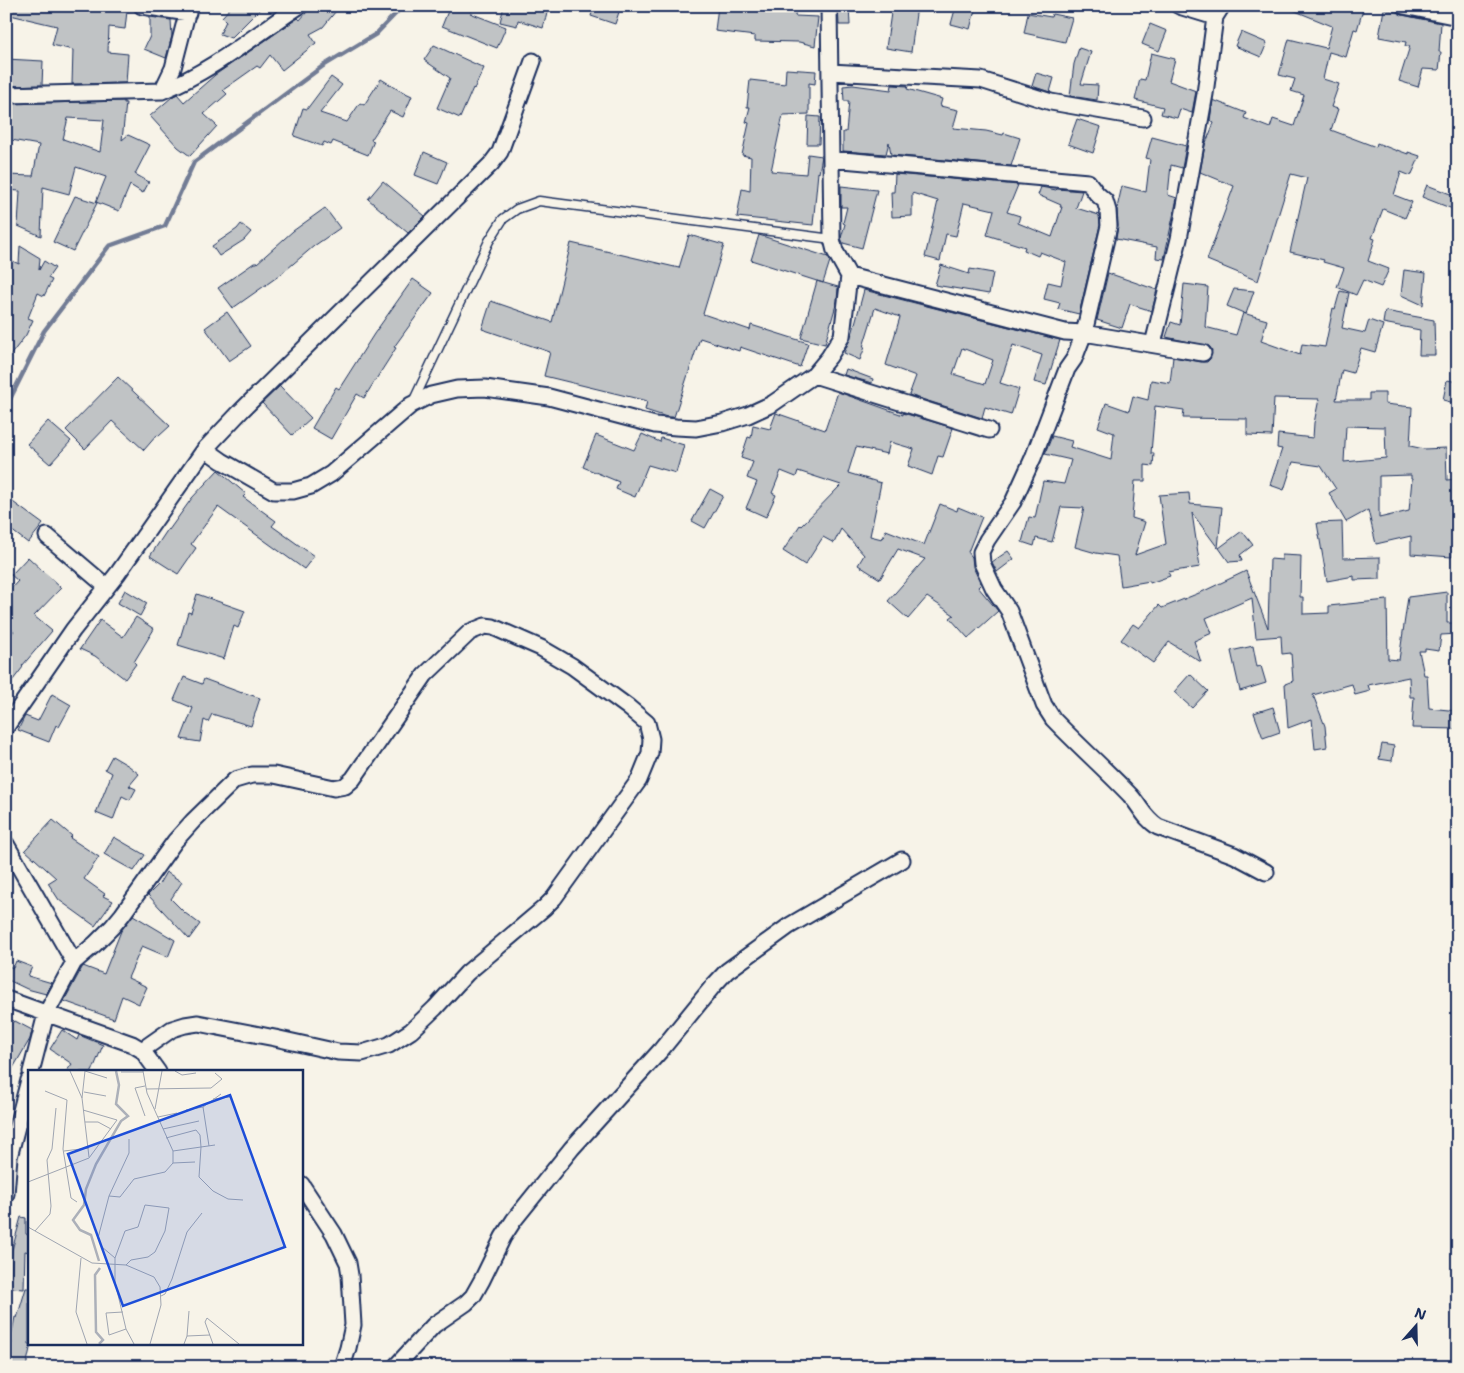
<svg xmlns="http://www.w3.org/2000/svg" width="1464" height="1373" font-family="'Shantell Sans',sans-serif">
<rect width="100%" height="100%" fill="#f7f3e8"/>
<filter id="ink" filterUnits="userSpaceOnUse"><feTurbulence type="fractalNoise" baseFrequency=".02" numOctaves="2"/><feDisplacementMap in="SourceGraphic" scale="10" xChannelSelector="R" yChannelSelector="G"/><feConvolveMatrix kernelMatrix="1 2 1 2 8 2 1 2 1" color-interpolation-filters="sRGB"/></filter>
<g filter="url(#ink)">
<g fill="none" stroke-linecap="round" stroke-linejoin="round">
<path stroke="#727c95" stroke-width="4.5" d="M6,407L44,331L109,246L165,226L194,162L323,66L376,34L403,6"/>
</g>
<path fill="#c0c3c5" stroke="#1b2f5e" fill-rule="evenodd" d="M6,6H97L127,11L125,29L109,27L108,52L128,54L126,83L72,84L73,50L52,45L57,26L6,14Z
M232,6H263L231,38L220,34L226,21L222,17Z
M312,6H340L323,27L310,34L316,43L282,70L270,55L260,68L257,66L223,90L227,94L204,114L217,126L190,156L178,147L150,116L172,97L177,94L184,102L215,75L298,18L300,20Z
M450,6H474L470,13L506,27L497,48L442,26Z
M504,6H549L543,28L518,20L517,26L500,22Z
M594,6H621L615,24L591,16Z
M718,6H796L795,16L818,17L815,46L799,42L755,41V36L715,31Z
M838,6H849L850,25H839Z
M892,6H917L911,52L886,48Z
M956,6H976L970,29L951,24Z
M1283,6H1364L1357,30L1354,29L1346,57L1329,52L1323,79L1339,84L1331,107L1338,109L1331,130L1376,147L1377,143L1397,151V150L1408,154V152L1420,156L1411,176L1401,172L1394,195L1412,202L1405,218L1383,209L1372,238L1375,239L1368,261L1389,269L1381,287L1363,280L1356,295L1337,287L1344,268L1323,262L1324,260L1290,252L1307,178L1291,174L1258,281L1207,260L1234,186L1200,172L1205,145L1214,123L1210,120L1213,100L1246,113L1244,118L1270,128L1273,119L1294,126L1304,95L1291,91L1295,79L1279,75L1289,39L1326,48L1332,26Z
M1384,9L1397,12L1402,15L1441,23L1439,52H1441L1439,70L1423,69L1418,87L1399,81L1410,46H1405L1406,42L1379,37Z
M1028,13L1051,17L1052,14L1072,18L1065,42L1024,33Z
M150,17L171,20L172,36L166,58L144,49L150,36Z
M1150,24L1167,31L1159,51L1142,44Z
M1241,32L1267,43L1261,57L1235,46Z
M434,45L484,68L474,89L473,88L460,118L437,108L450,78L424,60Z
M1079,48L1091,52L1081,84L1098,85L1097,100L1070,96L1074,64Z
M1151,53L1175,59L1169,81L1196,91L1192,113L1180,109L1177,118L1161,114L1163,107L1135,100L1140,79L1145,80Z
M6,59L43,61L42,85L6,86Z
M786,69L816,71L815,84L809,83V114L783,115L771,171L806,174L808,154L822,156L819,173L818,172L813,225L737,217L742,189L750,191L751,157L742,155L749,123L746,122L750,107H747L750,80L785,84Z
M1036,73L1054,78L1050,92L1032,86Z
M331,77L342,85L320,113L347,122L360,103L364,105L381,79L399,90L412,96L403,117L390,111L371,140L374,141L368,155L333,141L331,145L324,142L322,146L294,136L303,108L307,109Z
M853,85L891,90L892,85L908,86L907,89L942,99L940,106L958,110L953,128L986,131L1003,135L1004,133L1020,138L1011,166L891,155L889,142L886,154L843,151V132H846L849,101H844L843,86Z
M124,101V103H126L122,140L128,135L150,145L135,174L149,182L143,193L130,185L119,211L96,202L106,177L76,167L69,194L43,187L41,236L18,226L20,191L6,190V175L33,176L39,145L6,139V104ZM68,118L104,120L100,152L63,139Z
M808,116L820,117L819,144H807Z
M1077,119L1101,127L1093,153L1068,144Z
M1152,137L1186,146L1182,168L1171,165L1168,195L1177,198L1164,259L1156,258L1157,247L1116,239L1118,226L1117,208L1122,186L1146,192L1150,159L1146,158Z
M424,152L447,162L438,184L415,175Z
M895,174L1018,185L1007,212L1020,216L1018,223L1052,237L1062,207H1060L1061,205L1038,195L1041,187L1056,190L1057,189L1082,191L1076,208L1099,215L1100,225L1079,314L1058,309L1060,303L1044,299L1048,282L1061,285L1066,262L1040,252L1038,256L1024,250L1025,247L987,235L994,210L964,203L956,236L946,234L940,261L925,257L938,201L912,193V216L892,217L891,192H894Z
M383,181L425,216L408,233L368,199Z
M1427,185L1458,197V211L1422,197Z
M841,186L877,190L862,248L843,243L841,238L845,224L843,223L847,207H841Z
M75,196L97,203L73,251L53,242Z
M325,208L340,228L314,246L280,275L233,308L218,288L254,263H257L293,231Z
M241,224L251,232L244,240L219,256L212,246L237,229Z
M689,235L724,245L703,314L750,330L751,325L808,343L800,367L740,347L739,351L700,338L674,417H667L645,410L647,401L544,376L550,352L482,329L491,301L552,322L571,243L679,268Z
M759,235L828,257L830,261L823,283L751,260Z
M20,246L40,258L39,270L44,261L55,268L48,278L52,280L44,296L38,293L28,318L33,320L26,335L6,361V258L19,264Z
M941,265L969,274L970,269L993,273L989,294L935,285Z
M1404,270L1426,273L1423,305L1401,295Z
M1108,273L1157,290L1152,311L1130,304L1122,328L1097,320Z
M413,279L433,293L394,347L396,348L364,398L357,394L331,439L312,428L336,387L339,389L374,334Z
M817,281L838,287L837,301L825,344L801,338Z
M1184,284L1208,287L1205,327L1236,335L1243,313L1267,320L1261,341L1300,355L1302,344L1325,347L1333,308L1335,309L1340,291L1349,293L1342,328L1365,333L1369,320L1383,325L1375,352L1361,348L1353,373L1342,370L1336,400H1369V393H1385V404L1412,407L1410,446L1424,449L1446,448L1447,480L1458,479V524H1454L1452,557L1411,554V536L1376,544L1368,510L1346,522L1329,493L1336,489L1321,466L1293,462L1284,490L1270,485L1282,449L1277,448L1278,434L1313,438L1314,423L1319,399L1274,398L1272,436L1247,435V419L1183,418L1184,410L1155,406L1151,453H1154L1153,466L1145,465V481H1135L1132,518L1145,522L1135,555L1166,544L1159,495L1189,493L1190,504L1222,507L1218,548L1192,513L1200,567L1168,572L1170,576L1150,583V581L1121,586L1117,556L1096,553L1075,547L1084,508L1061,507L1052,542L1036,538L1034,546L1022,542L1029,517L1035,518L1043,481L1064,484L1071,460L1045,454L1052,436L1072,441L1070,447L1111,460L1114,433L1098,427L1106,403L1129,411L1133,396L1148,400L1151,380L1170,383L1173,357L1201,362H1207L1210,359L1212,350L1209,346L1166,337L1171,322L1180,325ZM1346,426L1385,427L1386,458L1344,462ZM1411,475V479H1412L1409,511L1379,518V476Z
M1234,289L1254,291L1246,314L1227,306Z
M864,290L1060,340L1046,385L1034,382L1042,355L1013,345L1000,383L1019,389L1011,415L985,407L982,418L909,395L916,376L886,365L900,317L875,308L863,347H865L860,360L844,353L853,331ZM962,348L993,360L985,384L953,374Z
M1385,311L1434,320L1435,355H1419L1420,330L1383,323Z
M227,312L251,346L229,361L205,328Z
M846,369L873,379L872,383L844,375Z
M118,377L170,426L159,436L157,435L144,450L112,421L85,449L66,430Z
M1447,380L1458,382V404L1443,400Z
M280,386L311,418L292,435L262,403Z
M838,392L903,415V413L953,428L943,457L938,456L932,475L908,466L914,449L890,442L887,454L856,447L848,473L881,483L870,536L882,539L886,530L924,545L940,504L957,511L958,507L982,517L968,552L972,557L973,567L981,584L978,587L998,611L968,638L950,618L954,615L927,597L908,619L888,601L925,559L898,549L880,579L858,565L864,555L841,529L834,543L823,537L805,565L783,551L800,525L801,526L841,485L798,471L796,477L781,471L772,493L776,495L766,517L746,508L757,482L747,478L753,462L741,458L748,437L751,438L753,425L770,429L776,413L825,430Z
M48,421L71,441L50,464L27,444Z
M642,434L660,442L661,438L684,445L676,473L648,465L635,497L616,489L619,482L583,467L596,435L634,450Z
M218,470L246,494L243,497L276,521L272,526L314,556L304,569L218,507L191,544L196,548L178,574L150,556L168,529L169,530L192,498Z
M710,489L723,496L705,528L692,521Z
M6,497L43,524L28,543L6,526Z
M1342,522L1343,558L1380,557V579L1354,580V576L1327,581L1317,523Z
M1242,531L1253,545L1240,555L1242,561L1229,562L1219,548Z
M1008,551L1014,559L997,572L992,562Z
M1282,555L1301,556L1300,597H1303V614L1329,613V606L1387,600L1388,659L1399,660L1408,597L1447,592V623H1458V634L1441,635L1439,651L1425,649V651H1419L1424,675H1427L1429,708L1458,711V729L1412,728L1414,697H1410L1409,677L1368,685L1370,691L1355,695L1352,684L1313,695L1325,726L1327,747L1315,749L1312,719L1288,728L1285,684L1293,681L1291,653L1282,654L1281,636L1256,638L1252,598L1206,618L1212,633L1194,641L1201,662L1169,642L1153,663L1121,640L1133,624L1139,628L1159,605L1162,608L1204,591L1246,571L1268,628L1270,559L1282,560Z
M28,557L61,588L34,616L52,631L22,666L23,667L6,689V640L14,631L6,625V594L18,581L11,575Z
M125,590L147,603L140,616L118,603Z
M197,594L245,611L238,628L234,626L224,659L178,645L188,612L191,613Z
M136,617L154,629L134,662L136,664L125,679L95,656L80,649L100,620L123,637Z
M1253,646L1257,667L1261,666L1266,683L1240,691L1231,651Z
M1190,674L1208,691L1192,708L1174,692Z
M184,677L202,684L204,679L242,693V692L260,698L251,726L212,714L208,722L204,720L200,742L181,739L193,708L174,700Z
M52,694L71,705L59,727L56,725L49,742L18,730L25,716L38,721Z
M1273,707L1280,732L1263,738L1254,713Z
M1382,744L1394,746L1392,761L1379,759Z
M112,756L129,766L139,774L129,786L136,789L130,800L122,796L113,820L96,813L112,773L105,769Z
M53,820L72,836L70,838L99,857L84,879L105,894L103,896L113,901L95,926L59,900L48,883L56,878L25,850Z
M114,837L145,855L134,871L104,854Z
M166,872L182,882L171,899L185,913L200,924L189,939L148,895L159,884Z
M133,915L175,940L168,957L142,946L128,978L147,987L139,1004L122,996L114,1019L64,1001L83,966L104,974L121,931Z
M16,961L32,967L28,976L52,983L46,994L27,989L6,979V965L13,968Z
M6,1019L14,1022L15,1021L32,1030L30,1039L6,1080Z
M62,1030L77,1040L79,1035L103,1045L92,1072H66L72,1064L50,1049Z
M21,1217L26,1218V1234L29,1235V1252L25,1251L24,1289L11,1288L12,1250Z
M26,1288H29V1344H31L26,1367H7L12,1342H10L15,1317L17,1318Z"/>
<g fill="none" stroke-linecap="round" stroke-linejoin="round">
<defs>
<path id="service" d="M413,402L489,241L503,219L517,209L539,201L832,239"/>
<path id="minor" d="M142,6L188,13
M829,6L832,239L835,251L849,276
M1179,6L1215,17L1222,6
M1404,6L1458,17
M830,72L981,80L1051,102L1143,118
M162,91L173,68L189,6
M6,95L162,91C212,71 254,36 299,6
M832,159L1088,182L1097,194L1105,201L1108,211L1109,226L1084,333L1203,353
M1153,344L1179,239L1205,94L1215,17
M814,375L989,430
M205,449L242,410L491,164L500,152L533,61
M47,536L107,587
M6,727L73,630L118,573L205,449L222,461L274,491H293L311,486L331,474L411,405L431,395L457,389L485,388L549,397L655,425L676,427L696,428L722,423L748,415L772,404L814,375L829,357L842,336L849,276L1065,332L1084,333L1074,359L1067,369L1033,458L1013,502L987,540L981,552L982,563L994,589L1009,611L1044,705L1053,719C1078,745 1105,769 1130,795C1141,807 1143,817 1158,827L1234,855L1266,872
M6,844L74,962L46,1014L31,1072
M74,962L95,944L112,927L122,915L175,841L193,821L235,780L252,775H274L334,788L345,786L353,779L425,675L470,632L485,626L493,627L541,648L572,666L628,707L647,723L651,739L650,753L639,780L554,898L544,908L467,973L435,1008L411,1031L389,1045L362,1053L338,1052L275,1038L198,1023L185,1025L172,1029L142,1050
M6,999L132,1044L142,1050L158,1072
M301,1184L334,1234L348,1263L350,1275L353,1325L348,1348L342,1367
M6,1194L9,1157L29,1080
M395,1367L434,1325L466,1303L473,1296L482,1280L503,1237L514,1220L572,1148L661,1050L713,986L727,971L789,926L902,860"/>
</defs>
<use href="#service" stroke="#1b2f5e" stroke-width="11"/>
<use href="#minor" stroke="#1b2f5e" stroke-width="19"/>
<use href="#service" stroke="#f7f3e8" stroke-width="8"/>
<use href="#minor" stroke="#f7f3e8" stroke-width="15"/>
</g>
</g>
<g transform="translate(28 1070)">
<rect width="275" height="275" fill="#f7f3e8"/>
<path fill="none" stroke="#acb0b9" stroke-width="2.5" d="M71,191L63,165L52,160L45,150L56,135L58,119L68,94L93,51L100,46L88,34L91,15L88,1M71,274L75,270L68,262L67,205L72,198"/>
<path fill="none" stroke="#9fa5b1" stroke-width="1" d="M42,1L54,28M57,1L54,28L61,87M57,1L79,8M115,1L119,23L145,81M147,1L154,5L168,3M93,2H115M118,19L183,18L194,9L187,3M17,21L39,30L35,79L43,128L49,132M56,22L78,26M185,29L202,27M175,37L181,76M127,39L134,1M158,40L175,37L193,24M117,46L107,18L117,16M130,47L149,43M57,52H70L83,59M135,59L171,51M138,68L168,60L172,65L173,77L187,75M36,81L61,78M145,93L167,92M0,112L61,88L89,50L55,40M81,126L101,83V69M0,157L64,193L98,195L126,207L132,217L133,235L122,274M7,161L22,144L23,136L19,90L24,79L28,38M53,188L48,242L59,274M87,188L97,161L110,157L117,135L141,138L137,161L127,182L120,187L103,190L98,195M133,226L137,224L144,209L159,162L174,143M95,242L78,243L81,265L98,259M159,266L161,241M106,274L98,259L87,212V188L74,177L70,168L81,126L92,127L106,109L137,102L145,93V81L173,77L171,107L185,121L200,129L215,130M156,274L159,266L182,265M185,274L177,252L179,248L211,274"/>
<path fill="#1d4ed8" fill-opacity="0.15" stroke="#1d4ed8" stroke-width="2.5" d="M202,25L257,177L95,236L40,84Z"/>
<rect width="275" height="275" fill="none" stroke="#1b2f5e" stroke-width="2.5"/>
</g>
<rect width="1464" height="1373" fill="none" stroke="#f7f3e8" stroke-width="25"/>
<rect x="12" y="12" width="1439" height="1348" fill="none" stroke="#1b2f5e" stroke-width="2" filter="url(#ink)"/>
<g transform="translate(1416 1326) rotate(20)" stroke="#f7f3e8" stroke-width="4" paint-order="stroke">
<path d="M0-4L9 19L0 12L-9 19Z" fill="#1b2f5e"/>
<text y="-8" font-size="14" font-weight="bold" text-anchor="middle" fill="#1b2f5e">N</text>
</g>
</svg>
